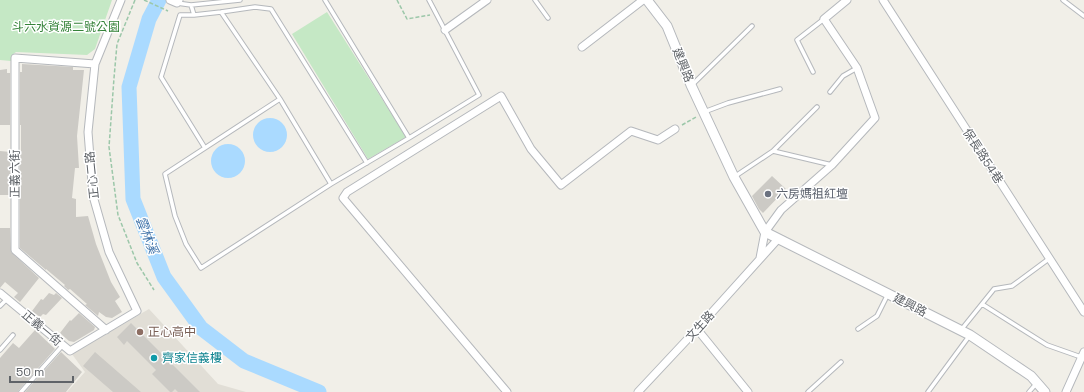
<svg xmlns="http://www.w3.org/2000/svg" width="1084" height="392" font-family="'Space Grotesk','Noto Sans TC',sans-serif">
<rect width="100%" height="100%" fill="#f1efe8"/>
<path fill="#e1ded6" d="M149,309L218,384L246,392H67L85,372L72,354Z"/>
<path fill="#c5e8c5" d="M0,0H112L95,49L87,55L16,52L12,55L11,61L0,60Z
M327,12L406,137L368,159L292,34Z"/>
<path fill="#aadaff" d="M253 135a17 17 0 1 1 34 0a17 17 0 1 1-34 0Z
M211 161a17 17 0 1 1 34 0a17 17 0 1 1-34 0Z"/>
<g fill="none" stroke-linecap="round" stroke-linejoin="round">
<path stroke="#aadaff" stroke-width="15" d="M159,0L149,19L129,87L133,199L164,277L201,328L244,361L319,392"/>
</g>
<path fill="#cccac5" d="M22,64L73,67V70H84L77,136L79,168H75L72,198L76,199V217L88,216L96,244L111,282L120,297L115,301L122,312L112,318L106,317L99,312L98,316L85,305L87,304L70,289L68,290L64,286L65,285L46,269V270L20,248V152H21V125H20V72H22Z
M7,69V73H10V125H0V70Z
M0,151L10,152V195H0Z
M772,176L786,189L763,213L759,209L752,196Z
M0,228H10L11,252L39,278L20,302L14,297L18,293L5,282L0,288Z
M49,293L54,295L56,293L62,298L46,315L43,314L40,317L32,311L41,299L43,300Z
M79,313L95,327L94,330L74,342L69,341L60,333L70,320L71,321Z
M131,323L200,392H178L175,389L172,392H170L152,374L156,370L127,341L124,345L117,337Z
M35,330L55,349L19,390L18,392H0V358L13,343L19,348Z
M61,352L82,372L66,392H25Z
M95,352L141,392H113L83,366Z"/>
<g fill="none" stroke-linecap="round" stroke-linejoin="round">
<defs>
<path id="service" d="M325,0L409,138L479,95L429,0
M535,0L548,18
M1063,0L1084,16
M177,3L191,5L240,0
M191,5L194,15L221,12L255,7L271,9L367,163
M221,12L280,99L165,174L175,216L186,244L201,268L331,184L409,138
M194,15H180L161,77L205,148
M813,72L797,40L824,19
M692,85L752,26
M830,92L843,76L857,68
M280,99L331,184
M704,112L728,103L780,89
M773,151L817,107
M734,177L773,151L832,165
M982,304L1047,345L1081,357
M0,306L7,299
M858,329L877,316L888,294
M961,330L994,289L1012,286L1050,258
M0,350L13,335
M21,392L63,345
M808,392L841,362
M928,392L970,335
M1029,392L1036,384"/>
<path id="minor" d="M170,0L177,3L179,0
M883,0L1084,312
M445,30L487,0
M582,47L643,0
M95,64L15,58V250L106,330
M760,258L765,232L781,210L832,165L875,118L857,68L824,19L847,0
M0,293L70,351L137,311L109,252L93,196L88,132L95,64L121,0
M697,329L748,392
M507,392L343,198L347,192L501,96L531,149L561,185L631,131L658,140L675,129
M638,392L697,329L778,239
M1066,392L1084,352"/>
<path id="tertiary" d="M647,0L667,26L691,85L734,177L765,232L970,335L1031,376L1045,392"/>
</defs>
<use href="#service" stroke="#b5b8bc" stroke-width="5.5"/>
<use href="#minor" stroke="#b5b8bc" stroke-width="9"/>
<use href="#tertiary" stroke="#b5b8bc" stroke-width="11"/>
<path stroke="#9cc7a9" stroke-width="1.5" stroke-dasharray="4 2" stroke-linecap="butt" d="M135,0L117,44L114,78L109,147L118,215L137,263L154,290
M144,0L168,11
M397,0L407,19L430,15
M682,125L696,117"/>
<use href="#service" stroke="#fff" stroke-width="3.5"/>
<use href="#minor" stroke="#fff" stroke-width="7"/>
<use href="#tertiary" stroke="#fff" stroke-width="9"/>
</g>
<circle fill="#6b7280" stroke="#fff" stroke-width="1.5" cx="768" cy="194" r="4"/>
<circle fill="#8d6e63" stroke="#fff" stroke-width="1.5" cx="140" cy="332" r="4"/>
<circle fill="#0f9aa8" stroke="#fff" stroke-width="1.5" cx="154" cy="358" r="4"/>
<g text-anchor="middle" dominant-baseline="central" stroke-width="3" stroke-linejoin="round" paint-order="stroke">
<g font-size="12" fill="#348238" stroke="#fff">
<text x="66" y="27">斗六水資源二號公園</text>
</g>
<g font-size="12" fill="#5f6368" stroke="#fff">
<text transform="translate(683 65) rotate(68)">建興路</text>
<text transform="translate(983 156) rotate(57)">保長路54巷</text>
<text transform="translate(15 174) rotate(-90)">正義六街</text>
<text transform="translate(92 175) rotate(-96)">正心二路</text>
<text transform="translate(910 305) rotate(27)">建興路</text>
<text transform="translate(700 326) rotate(-48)">文生路</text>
<text transform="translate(42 328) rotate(40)">正義一街</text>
</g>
<g font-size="12" fill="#5b616d" stroke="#fff" text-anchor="start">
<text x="776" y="194">六房媽祖紅壇</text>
</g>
<g font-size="12" fill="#785e54" stroke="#fff" text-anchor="start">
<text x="148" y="332">正心高中</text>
</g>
<g font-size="12" fill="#0d838f" stroke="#fff" text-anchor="start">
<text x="162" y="358">齊家信義樓</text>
</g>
<g font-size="13" font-style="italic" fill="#4174aa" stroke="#fff">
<text transform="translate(147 235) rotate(69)">雲林溪</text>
</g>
</g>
<path d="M10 376v6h63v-6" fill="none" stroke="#5f6368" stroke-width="2"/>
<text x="16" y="376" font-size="12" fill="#5f6368" stroke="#ffffff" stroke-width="3" paint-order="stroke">50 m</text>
</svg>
